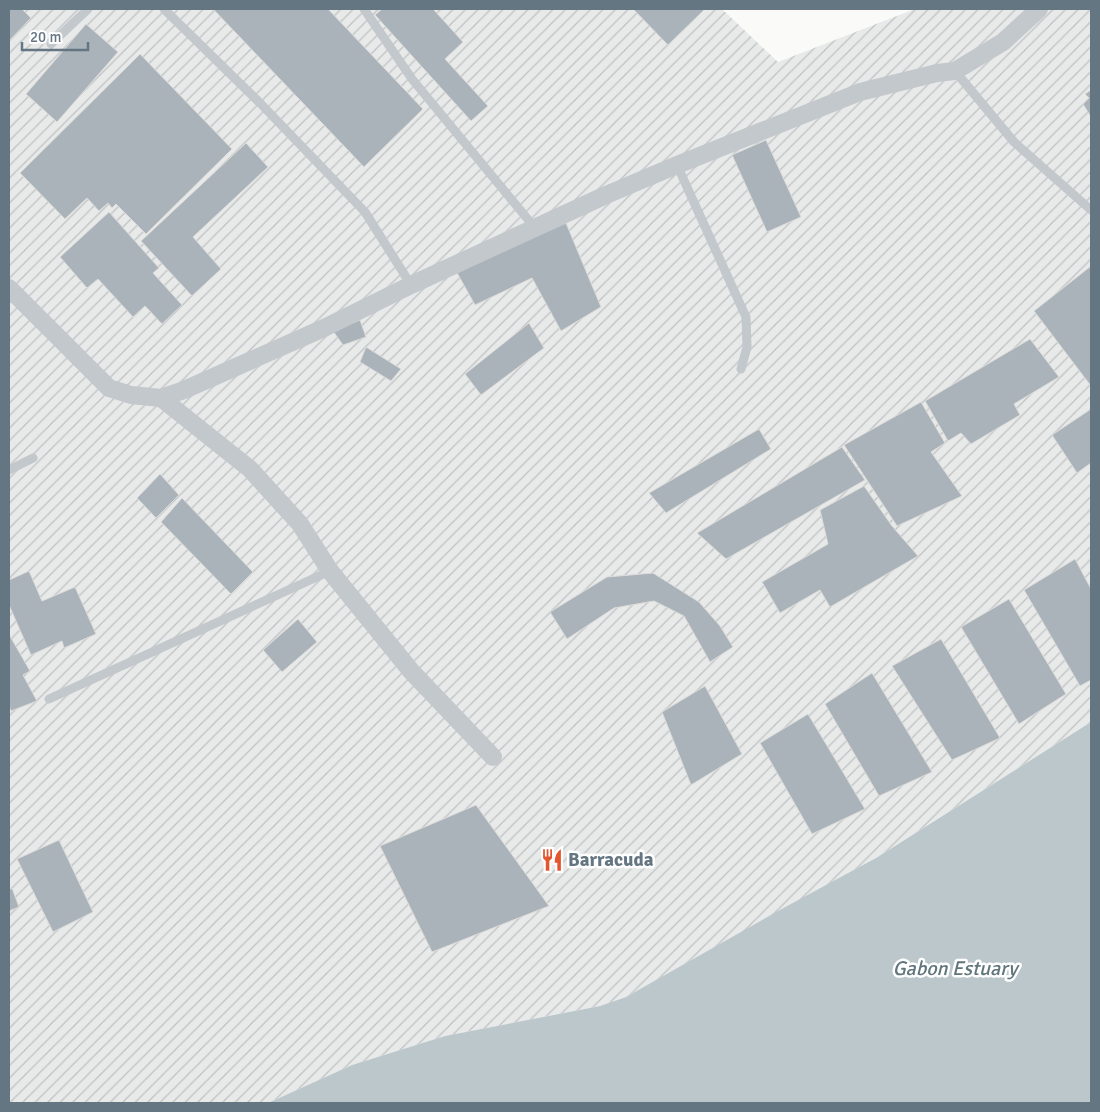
<svg xmlns="http://www.w3.org/2000/svg" width="1100" height="1112" font-family="Signika,sans-serif">
<defs>
<pattern id="industrial-furrows" width="10" height="10" patternUnits="userSpaceOnUse" patternTransform="scale(1.25)"><rect width="10" height="10" fill="#e8e9e9"/><path d="M-1 1l2-2M0 10L10 0M9 11l2-2" fill="none" stroke="#c0c1c2"/></pattern>
</defs>
<rect width="100%" height="100%" fill="#fafaf8"/>
<path fill="url(#industrial-furrows)" d="M9,9H722L778,62L915,9H1091V722L876,858L626,997L600,1006L445,1036L352,1065L268,1103H9Z"/>
<path fill="#bbc7cb" d="M1091,722V1103H268L352,1065L445,1036L600,1006L626,997L778,911L876,858Z"/>
<path fill="#aab3b9" stroke="#dcdcda" d="M9,9H22L31,18L9,41Z
M213,9H328L423,109L364,167Z
M382,9H435L434,10L463,42L445,59L488,106L471,121L375,15Z
M633,9H705L668,45Z
M86,24L118,52L57,122L26,94Z
M140,54L232,149L146,234L116,204L112,208L108,203L99,211L87,198L65,219L20,173Z
M1091,90V117L1083,104L1089,98L1085,94Z
M766,140L801,217L767,232L732,155Z
M246,143L268,167L193,237L221,269L192,296L141,241Z
M109,212L159,268L153,273L182,305L162,324L145,306L133,317L98,279L87,288L60,257Z
M566,223L601,307L561,331L532,278L475,305L456,271Z
M1091,266V386L1034,311Z
M360,320L366,337L343,345L333,331Z
M529,323L544,348L481,395L465,374Z
M1030,339L1059,377L1014,404L1020,415L971,444L961,433L948,441L925,401Z
M366,347L401,369L391,381L360,362Z
M921,402L945,443L931,452L962,496L897,526L844,445Z
M1091,409V463L1077,473L1052,435Z
M759,429L771,449L666,513L649,493Z
M842,447L865,480L726,559L697,533Z
M160,474L179,495L156,518L137,498Z
M864,486L892,526L918,556L830,607L820,590L780,613L762,582L828,544L820,510Z
M182,498L253,572L231,594L161,522Z
M1075,559L1091,589V680L1080,686L1024,590Z
M29,571L42,601L75,587L96,634L64,648L62,641L31,655L9,605V580Z
M653,573L699,602L720,626L733,647L710,662L684,616L654,601L614,608L567,639L550,612L607,577Z
M1009,599L1066,694L1019,724L961,627Z
M298,619L317,642L282,672L263,650Z
M10,636L30,671L23,675L37,701L11,711L9,706V637Z
M941,639L1000,738L952,760L892,666Z
M872,673L932,772L879,796L825,704Z
M705,686L742,754L691,785L662,712Z
M808,714L865,809L812,834L760,743Z
M476,805L549,906L432,952L380,846Z
M59,840L93,912L53,932L17,859Z
M12,888L19,907L9,911V890Z"/>
<g fill="none" stroke-linecap="round" stroke-linejoin="round">
<path stroke="#c3c8cc" stroke-width="9" d="M164,9L260,103L365,212L411,285
M364,9L412,79L535,228
M51,44L88,9
M955,71L1014,142L1091,210
M677,165L746,317L747,347L741,369
M9,470L33,458
M49,699L330,571"/>
<path stroke="#c3c8cc" stroke-width="18" d="M9,288L109,388L131,395L161,398L184,390L324,328L411,285L606,195L677,165L860,92L937,73L955,71L1003,42L1039,9
M161,398L250,469L300,524L330,571L411,671L493,757"/>
</g>
<defs>
<symbol id="restaurant-bare" viewBox="-9 -9 18 18"><path d="M-5-6h1v4h1v-4h1v4h1v-4h1v5L-1.5 .5V6h-2V.5L-5-1ZM5-6V6H3V1.5H1.5Q1.5-4 5-6Z" fill="#e4572e" stroke="#fff" stroke-width="2.5" paint-order="stroke"/></symbol>
</defs>
<g fill-rule="evenodd">
<use href="#restaurant-bare" x="536" y="844" width="32" height="32"/>
</g>
<g text-anchor="middle" dominant-baseline="central" stroke-width="5" stroke-linejoin="round" paint-order="stroke">
<g font-size="19" font-weight="bold" fill="#657683" stroke="#fff" text-anchor="start">
<text x="568" y="860">Barracuda</text>
</g>
<g font-size="20" font-style="italic" fill="#60757c" stroke="#fff">
<text x="955" y="968">Gabon Estuary</text>
</g>
</g>
<rect width="1100" height="1112" fill="none" stroke="#657683" stroke-width="20"/>
<path d="M22 42v8h66v-8" fill="none" stroke="#657683" stroke-width="2.5"/>
<text x="30" y="42" font-size="15" fill="#657683" stroke="#ffffff" stroke-width="4" paint-order="stroke">20 m</text>
</svg>
